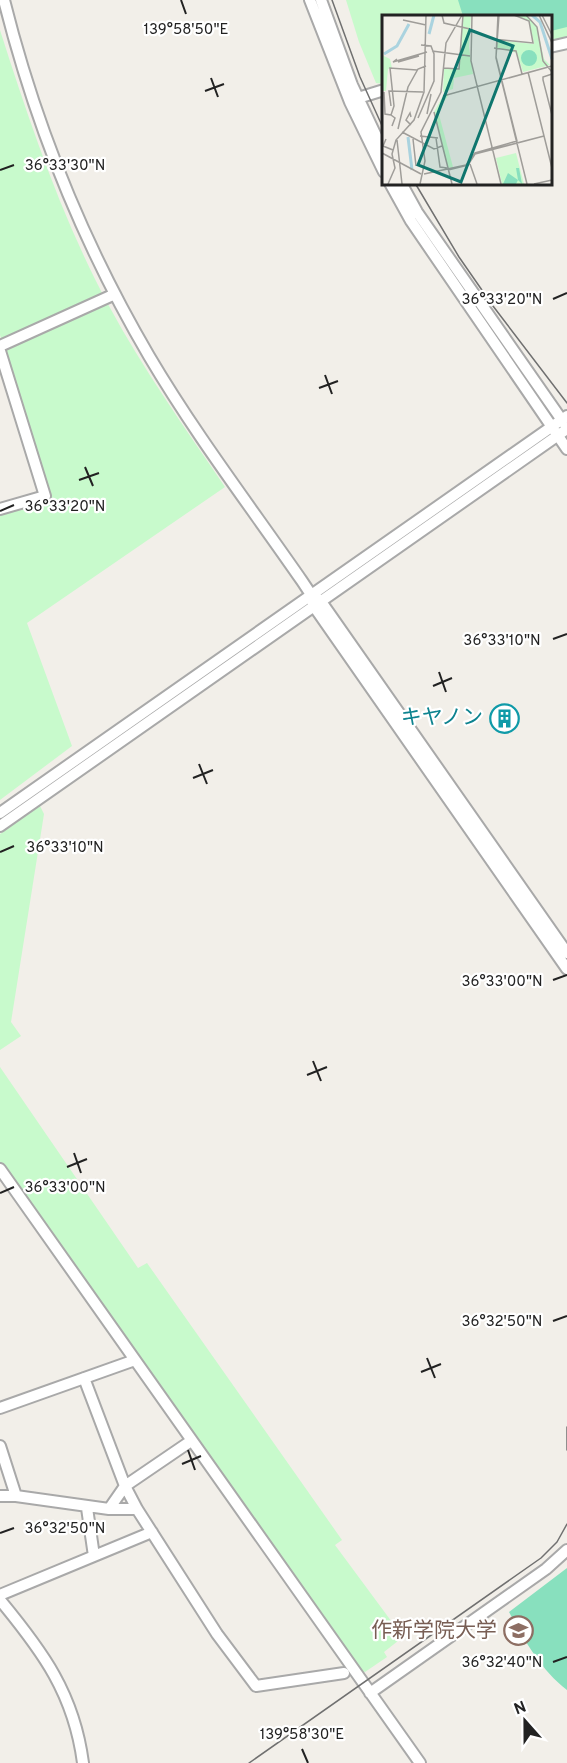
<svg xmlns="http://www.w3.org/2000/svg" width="567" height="1763" font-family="Overpass,'Noto Sans JP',sans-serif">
<rect width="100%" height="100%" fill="#f2efe9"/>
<path fill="#c8facc" d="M346,0H567V38L551,43L550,16H384V84L376,83L359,42Z
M0,30C30,124 62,219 109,306C143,369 185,428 225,487L27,623L72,746L0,800V513L50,498L0,335Z
M40,806L44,814L11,1022L21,1036L0,1050V834Z
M0,1067L138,1268L147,1263L342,1540L335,1545L403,1637L384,1652L387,1657L365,1672L359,1671L0,1163Z"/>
<path fill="#88e0be" d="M458,0H567V27L551,31L550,16H463Z
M567,1568V1690C542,1671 524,1640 509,1612Z"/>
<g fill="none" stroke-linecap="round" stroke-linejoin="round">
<defs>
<path id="minor" d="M4,0C35,124 84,245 149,356C195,434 250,506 302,581L312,596L313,605L567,969
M310,0L350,102L384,172
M321,0L352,85L384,153
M550,47L567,43
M358,98L384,90
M390,183L411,221L567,449
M401,183L417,212L566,426
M0,346L115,294
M0,351L45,496L0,509
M315,597L320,600L567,953
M0,813L567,416
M0,826L567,429
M0,1169L420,1763
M84,1378L125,1486L137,1509L217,1634L256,1686L344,1673
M0,1408L135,1360
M0,1446L16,1496
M0,1496H16L109,1509L125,1486L191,1441
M87,1508L94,1556
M109,1509H137
M0,1595L152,1532
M0,1600C43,1652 74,1694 83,1763
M370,1693L546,1569L567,1550"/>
</defs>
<use href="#minor" stroke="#a9a9a9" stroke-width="14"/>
<use href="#minor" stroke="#fff" stroke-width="10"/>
<path stroke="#707070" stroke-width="1.5" d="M332,0L360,77L384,130
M415,183L459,257L493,306L567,403
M567,1427V1450
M249,1763L541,1558L557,1542L567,1524"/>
</g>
<path fill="none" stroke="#222" stroke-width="2" d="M181,0L186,14M211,78L218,97M205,91L224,84M0,170L14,165M553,299L567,293M325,375L332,394M319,388L338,381M85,467L93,486M79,480L99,473M0,511L14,505M553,639L567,634M439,672L446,692M433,686L452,678M199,764L207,784M193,778L213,770M0,852L14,846M553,980L567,975M313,1061L321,1081M307,1075L327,1067M74,1153L81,1173M67,1167L87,1159M0,1193L14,1187M553,1321L567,1316M427,1358L435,1378M421,1372L441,1364M188,1450L195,1470M182,1464L201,1456M0,1533L14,1528M553,1662L567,1657M302,1749L308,1763"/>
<defs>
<symbol id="building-ring" viewBox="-11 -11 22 22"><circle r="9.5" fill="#fff" stroke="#0f9aa8" stroke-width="1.5"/><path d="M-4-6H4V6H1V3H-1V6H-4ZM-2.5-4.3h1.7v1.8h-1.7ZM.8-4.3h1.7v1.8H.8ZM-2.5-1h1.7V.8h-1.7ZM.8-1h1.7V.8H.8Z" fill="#0f9aa8"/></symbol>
<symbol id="university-ring" viewBox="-11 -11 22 22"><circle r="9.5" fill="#fff" stroke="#8d6e63" stroke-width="1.5"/><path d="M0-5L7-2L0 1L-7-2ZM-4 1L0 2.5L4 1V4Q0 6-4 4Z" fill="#8d6e63"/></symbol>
</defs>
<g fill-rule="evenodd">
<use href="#building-ring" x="488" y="702" width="33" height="33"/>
<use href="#university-ring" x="502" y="1614" width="33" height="33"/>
</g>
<g text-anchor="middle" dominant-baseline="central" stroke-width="4.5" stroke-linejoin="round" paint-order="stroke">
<g font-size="21" fill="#0d838f" stroke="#fff" text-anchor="end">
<text x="483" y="718">キヤノン</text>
</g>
<g font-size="21" fill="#785e54" stroke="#fff" text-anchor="end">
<text x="497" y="1631">作新学院大学</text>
</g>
</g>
<g transform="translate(382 15)">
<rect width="170" height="170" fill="#f2efe9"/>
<path d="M81,0H89L87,32L91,59L72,63L71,74L61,77L62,53L77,54ZM133,0H144L155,12L162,44L168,50L141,57L135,38L115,33V25L152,29L147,6ZM0,40L8,44L10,53L6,54L4,76H0ZM62,79H67L56,96L71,152L66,153L52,97ZM134,138L142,169H120L114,143Z" fill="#c8facc"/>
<path d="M139 43a8 8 0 1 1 16 0a8 8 0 1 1-16 0ZM134,153H137L140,169L136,165L134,169H121L126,158L136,165Z" fill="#88e0be"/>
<path fill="none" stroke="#aad3df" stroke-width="3" d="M150,0L158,7L170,44M47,19L52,0M2,39L15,31L27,9M26,122L30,155"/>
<path fill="none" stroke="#9f9d99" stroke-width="1.5" d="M60,0L62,8L88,14M90,0L89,46L119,169M116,0L114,43L145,169M144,0L155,12L161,46L170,57M157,0L170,28M160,0L170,20M21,5L44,10M112,24L151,28L147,6L132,0M112,33L134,36L140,59M50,36L88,41M15,44L11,47L45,37M16,47L37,41M62,53L77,54L81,0M146,57L170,153M170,59L161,62V65L170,100M2,77L3,99L9,100M61,81L170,51M9,91L7,76L41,77M52,97L70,169M45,99L49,79M36,103L52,66V39L49,31L39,30M29,110L24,105L28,98L29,102M10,111L13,103L9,100L12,91L8,53L35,55M16,114L26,72L36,54L44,51M20,117L52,134L60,131M38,121L56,123M54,123L58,152L65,153M4,124L1,131L11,135M31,124L34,151M15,125L20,169M0,138L39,159M88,149L95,169M66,155L86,150L93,139L162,121M42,159L84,150L93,138L135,126L114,42L117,0M6,169L13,153L10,139L14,125L32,105L42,77L44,0M38,169L43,146L39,117L59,77L64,28L80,0M152,169L170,165"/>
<path fill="#0f766e" fill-opacity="0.15" stroke="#0f766e" stroke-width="3" d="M88,15L131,31L79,167L36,150Z"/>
<rect width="170" height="170" fill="none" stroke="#222" stroke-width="3"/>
</g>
<g font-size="15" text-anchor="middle" fill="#222" stroke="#fff" stroke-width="4.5" stroke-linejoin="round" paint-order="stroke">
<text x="186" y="34">139°58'50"E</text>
<text x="65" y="170">36°33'30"N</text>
<text x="502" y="304">36°33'20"N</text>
<text x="65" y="511">36°33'20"N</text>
<text x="502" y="645">36°33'10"N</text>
<text x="65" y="852">36°33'10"N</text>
<text x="502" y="986">36°33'00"N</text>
<text x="65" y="1192">36°33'00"N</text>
<text x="502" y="1326">36°32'50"N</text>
<text x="65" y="1533">36°32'50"N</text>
<text x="502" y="1667">36°32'40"N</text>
<text x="302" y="1739">139°58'30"E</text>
</g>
<g transform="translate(525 1721) rotate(339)" stroke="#ffffff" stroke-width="4.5" paint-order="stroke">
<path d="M0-4.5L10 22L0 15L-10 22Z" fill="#222222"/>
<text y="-9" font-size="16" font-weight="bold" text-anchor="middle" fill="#222222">N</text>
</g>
</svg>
